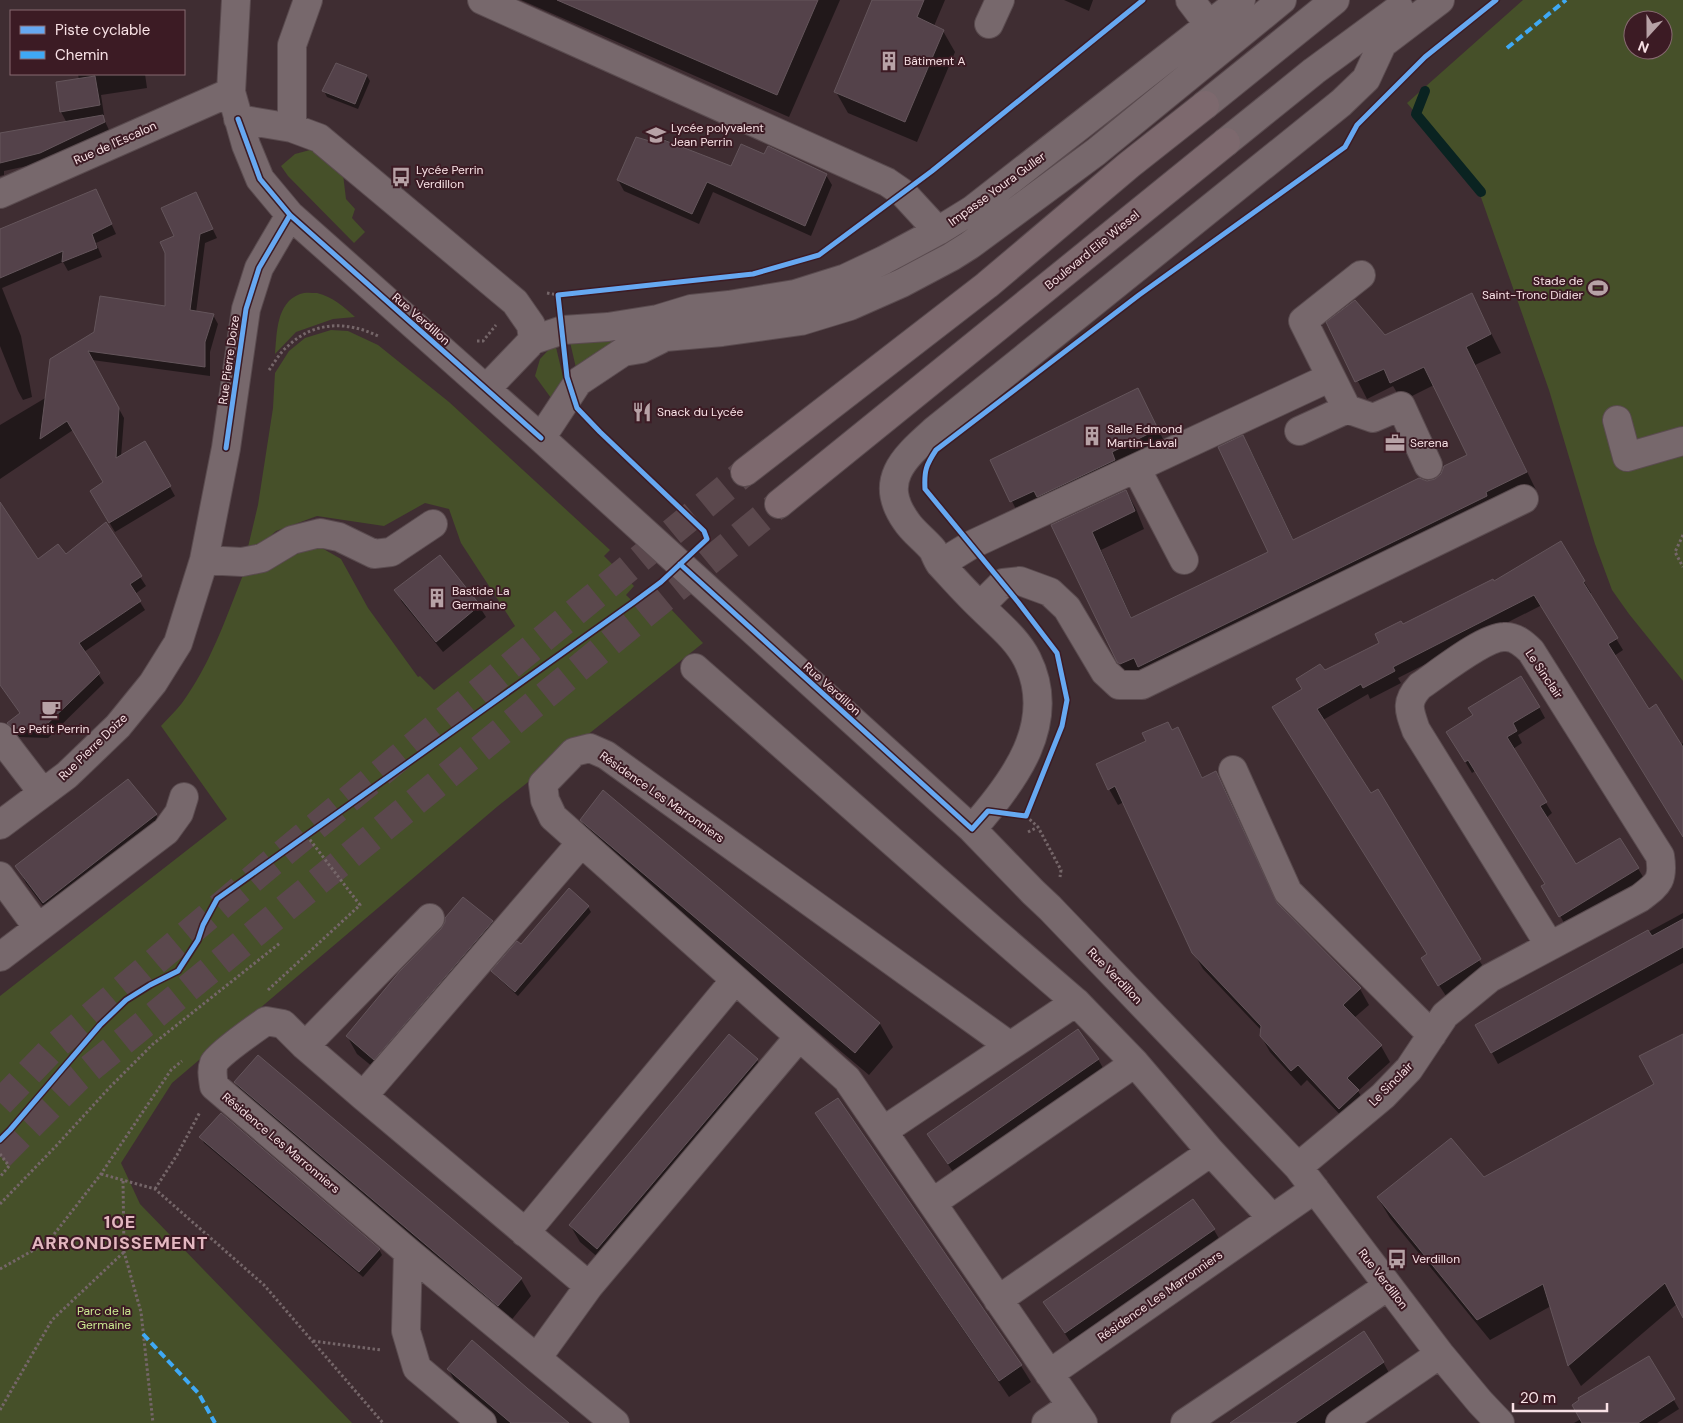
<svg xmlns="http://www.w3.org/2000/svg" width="1683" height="1423" font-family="'DM Sans',sans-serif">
<rect width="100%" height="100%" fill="#3f2d32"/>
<path fill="#465029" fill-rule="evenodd" d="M1523,0H1683V681L1629,614L1612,590L1595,544L1549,390L1477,186L1407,103ZM1633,20H1663V50H1633Z
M310,150L324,153L342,166L346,199L355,209L352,218L365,232L354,243L288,176L281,166L295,154Z
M317,293C333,297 343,306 355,317L333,319L296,332L275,354C277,333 276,303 300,294C305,292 312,293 317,293Z
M331,330L348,331L378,345L449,402L610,550L604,556L634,586L626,595L651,619L668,606L703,643L498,806L172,1083L121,1163L140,1204L352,1423H0V996L227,819L161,726C168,718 176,711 182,703C210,665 226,618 243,575L291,551L320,547L341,559L368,608L418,677L420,676L434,690L515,626L461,543L449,509L425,503L384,526L317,516L276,531L265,541L248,547L258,505L273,408L275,373L289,351L305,338Z
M626,332L576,368L570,342Z
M555,343L564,381L551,398L535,376L540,359Z"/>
<path fill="#0007" d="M521,0H840L789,117Z
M874,0H945L934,26L943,31L955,52L917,142L848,113L836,92Z
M1064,0H1093L1089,11Z
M78,74H145L147,88L101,95L104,115H102L109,130L45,162L4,171V175L0,176V134L67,123L61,112L57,83L79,80Z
M367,76L370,81L358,109L327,97L324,91Z
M658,136L695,154L732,168L765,156L826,175L832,185L811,236L713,192L699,224L624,191L618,180L653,144Z
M100,199L116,234L96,243L102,257L68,271L63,262L2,288L21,336L32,397L23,400L18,391L0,346V230Z
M200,203L217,238L205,243L196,313L213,315L218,324L210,352V376L92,360L124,418L121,457L145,443L175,496L115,532L91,492L105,483L73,430L0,479V425L47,397L51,360L166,308L176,236Z
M1471,294L1501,353L1475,365L1536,490L1129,680L1118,662L1052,526L1126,491L1136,509L1144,529L1101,550L1132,619L1270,552L1243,437L1253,455L1294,541L1427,482L1435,480L1468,455L1434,385L1402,401L1393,386L1367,399L1328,323L1385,337Z
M1146,405L1166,445L1020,517L991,460Z
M0,504L38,561L65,556L106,524L146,586L135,594L145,610L84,652L104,683L48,738L19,737L14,732L8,723L21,714L0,667Z
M1560,543L1591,593L1589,594L1623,650L1614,656L1649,710L1680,745L1683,743V834L1542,605L1398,678L1401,683L1370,699L1368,694L1323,720L1486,971L1446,996L1429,970V955L1304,689L1324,672L1381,643L1403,626L1494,583Z
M439,557L479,606L486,617L443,652L402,602L396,590Z
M1539,707L1545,718L1518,735L1522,743L1513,749L1552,813L1546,818L1576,866L1620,839L1645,880L1567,928L1543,886L1546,884L1475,771L1472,773L1454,743Z
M1178,728L1203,779L1216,773L1225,789L1279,907L1360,989L1369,1005L1354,1018L1381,1046L1390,1062L1358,1091L1367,1106L1349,1124L1307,1080L1301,1086L1270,1052L1261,1036L1262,1031L1203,969L1193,952L1124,802L1118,805L1109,789L1172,731Z
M603,792L880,1024L893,1047L869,1075L594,843L581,820Z
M156,815L166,832L53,919L26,883L17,866Z
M588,907L591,912L518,996L496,976L493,971Z
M1683,913V963L1498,1064L1477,1025Z
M492,922L502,939L384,1076L357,1054L347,1036Z
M1683,1035V1314L1678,1303L1581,1386L1569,1366L1551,1306L1490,1340L1390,1218L1378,1198L1483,1179L1656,1084Z
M258,1057L521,1279L531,1296L509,1323L245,1100L235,1083Z
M1098,1059L1108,1077L959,1181L928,1134Z
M757,1060L767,1077L607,1265L580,1242L570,1225Z
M837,1100L1021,1366L1031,1382L1009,1397L826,1129Z
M201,1137L379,1249L382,1255L363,1277L204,1143Z
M1193,1201L1214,1230L1224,1247L1075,1349L1045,1303Z
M1649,1358L1679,1409L1657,1423H1574L1581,1419Z
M1383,1362L1393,1380L1330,1423H1232Z
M448,1369L568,1423H498L489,1415L485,1407L456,1383Z"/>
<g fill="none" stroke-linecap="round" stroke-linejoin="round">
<path stroke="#0a2321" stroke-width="10" d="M1425,91L1416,114L1481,192"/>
</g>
<path fill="#54424a" stroke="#64555b" d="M557,0H818L777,95Z
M872,0H924L917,17L944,30L905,122L834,92Z
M336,63L367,75L355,104L322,91Z
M95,76L100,105L60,112L56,82Z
M103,115L105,122L40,153L0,163V133Z
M636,137L653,142L656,137L731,166L741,144L764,154L768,146L827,174L805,226L707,182L692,214L617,180Z
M96,189L112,224L92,234L97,248L62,262L63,251L0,278V229Z
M196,192L213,229L200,234L190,310L214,314L205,342V367L88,351L119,408L116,458L145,441L171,486L109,523L90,491L103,482L67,421L40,439L50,359L94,332L100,296L165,306V253L160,242L174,236L161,208Z
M1472,293L1491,334L1466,347L1527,472L1486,492L1487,496L1138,667L1134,658L1120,664L1117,662L1051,525L1126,490L1135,511L1092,532L1131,618L1268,552L1218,447L1243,435L1293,540L1419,478L1427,481L1435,479L1441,474L1444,466L1467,455L1424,367L1390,383L1384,369L1355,382L1326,322L1355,300L1385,335Z
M1138,388L1158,429L1112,452L1115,460L1037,497L1034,491L1010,502L990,460Z
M0,502L38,559L58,544L66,554L106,522L142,576L130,584L141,601L79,643L100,673L42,729L13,728L7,723L20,713L0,685Z
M1561,541L1585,581L1583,582L1618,638L1608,644L1649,709L1656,704L1683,747V837L1534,595L1393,667L1395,671L1363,688L1361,684L1317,709L1371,793L1378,789L1481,959L1438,986L1421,958L1427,954L1272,707L1302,689L1296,679L1320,664L1325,670L1379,643L1375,634L1401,621L1403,624L1493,579L1494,581Z
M440,555L480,605L436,642L394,590Z
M1521,676L1540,707L1513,723L1517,731L1507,737L1547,802L1540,806L1576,864L1620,838L1639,868L1559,917L1541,886L1545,884L1468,760L1465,762L1446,732L1473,715L1468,708Z
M1168,722L1172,730L1178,727L1202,778L1216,771L1277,903L1361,988L1343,1005L1382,1045L1347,1078L1359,1090L1339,1109L1298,1065L1291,1071L1260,1036L1261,1026L1192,953L1115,786L1108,790L1096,764L1146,741L1142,733Z
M128,779L157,814L43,903L15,866Z
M603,790L880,1023L855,1053L580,820Z
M569,888L589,906L515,992L491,971L517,941L521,944Z
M463,897L493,921L374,1060L346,1036L400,971L441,929L445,922V918Z
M1683,919V947L1491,1053L1475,1025L1648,930L1652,936Z
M1078,1029L1099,1059L948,1164L927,1134Z
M729,1034L758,1059L597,1249L569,1225Z
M1683,1034V1318L1665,1283L1568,1366L1543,1284L1477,1320L1377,1197L1451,1138L1484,1177L1654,1084L1639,1056Z
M258,1055L522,1278L498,1306L234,1082Z
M838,1098L1022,1365L999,1381L815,1113Z
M221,1113L380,1249L359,1272L199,1137Z
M1193,1199L1215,1229L1065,1333L1043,1302Z
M1364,1331L1384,1362L1295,1423H1230Z
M472,1340L527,1388L569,1423H511L447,1369Z
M1649,1356L1675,1399L1638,1423H1582L1572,1405L1579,1400L1578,1398Z"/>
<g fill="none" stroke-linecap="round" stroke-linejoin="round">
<path stroke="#5b484d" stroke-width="28" stroke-dasharray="28 14" stroke-linecap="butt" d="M0,1103L53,1048L269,865L745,472
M0,1156L77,1079L779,504"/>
<defs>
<path id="minor" d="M236,0L231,92L246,145L260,179L290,215L541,438L972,829L1033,892L1050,908L1298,1167L1440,1354L1480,1402L1500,1423
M482,0L887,182L903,193L938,231
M1190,0L1209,25
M989,24L1000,0
M1386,41L1440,0
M1205,105L1335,0
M238,119L292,128L319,138L515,302L531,325L533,340
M292,128V45L308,0
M1226,142L1314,71L1397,10
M0,194L231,92
M1331,377L1347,409L1373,418L1401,406L1428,465
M486,389L533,340L563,330L608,327L658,319L691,309L729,305L795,294L846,278L884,260L938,231L972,210L1241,0
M1617,420L1627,457L1683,441
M1299,431L1347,409
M541,438L578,382L623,352L641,349L665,337L722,332L801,321L850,306L902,283L951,257L970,245L1096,152L1282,0
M1136,468L1184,560
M204,560L242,562L262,558L292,540L320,533L339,537L374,554L391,552L433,524
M940,564L971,545L1331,377L1303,321L1361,275
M980,606L1003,583L1020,581L1050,592L1067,608L1105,672L1119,685H1142L1524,499
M695,668L995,932L1076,1002L1135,1063L1211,1152L1272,1218
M0,737L43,793
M1233,770L1288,892L1432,1035
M0,825L67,775L118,726L153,683L178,643L204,560L226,448L246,309L259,268L290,215
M972,829C1013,783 1059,723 1027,659C1017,639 998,624 982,608C967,594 954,579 940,564C937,560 935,554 933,550C925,540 913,532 906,521C877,480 905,457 935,430L1341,103L1366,79L1399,8
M0,876L38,928
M0,957L166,831L179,813L184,797
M305,1046L430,918
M1010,1046L606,755L590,748L574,752L543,784L545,800L553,817L847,1079L1083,1423
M363,1096L581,843
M883,1131L1076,1002
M1298,1167L1383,1096L1409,1069L1445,1015L1490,978L1640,898C1658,884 1664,881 1660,856L1531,651C1524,644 1515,636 1504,637C1484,637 1438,674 1420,686C1405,702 1409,710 1416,730L1550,946
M932,1203L1135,1063
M525,1233L735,980
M408,1252L406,1331L417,1368L482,1423
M589,1286L363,1096L305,1046L283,1024L266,1021C256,1028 219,1054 214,1063C211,1071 213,1078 214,1086L408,1252L615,1423
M998,1300L1211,1152
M537,1358L589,1286L799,1037
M1049,1374L1315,1189
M1046,1423L1071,1406
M1185,1423L1388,1286
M1340,1423L1440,1354"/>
<path id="highway" d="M745,472L987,285L1129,165L1205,105
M779,504L1226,142"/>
</defs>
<use href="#minor" stroke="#5a4b4f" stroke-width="30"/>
<use href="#highway" stroke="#5a4b4f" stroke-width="30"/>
<path stroke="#756669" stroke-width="3" stroke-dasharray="2.5 2.5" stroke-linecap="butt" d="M547,293L558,295
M477,341H483L496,325
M269,370C275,362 280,352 288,346C314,321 347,321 378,336
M1683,535L1675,552L1683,567
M1026,816L1038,827L1061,870L1060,877
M1028,832L1038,827
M268,990L360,905L307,836
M0,1154L9,1166L0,1177
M101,1174L155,1189L264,1285L383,1423
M123,1181L124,1252L141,1312L153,1423
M155,1189L177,1155L200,1112
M0,1204L56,1146L110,1087L153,1044L280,943
M0,1269L48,1242L101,1174L171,1070L182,1061
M313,1341L381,1350
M0,1410L52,1320L124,1252"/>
<use href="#minor" stroke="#77686c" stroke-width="28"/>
<use href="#highway" stroke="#7d696e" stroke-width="28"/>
<path stroke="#3fa9f5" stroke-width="4" stroke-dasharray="8 4" stroke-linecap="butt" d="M1507,48L1566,0
M143,1334L199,1394L215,1423"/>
<defs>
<path id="cycleway" d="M238,119L260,179L290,215L541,438
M226,448L246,309L259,268L290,215
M680,564L972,829L988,811L1026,816L1062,726L1067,700L1057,653L1018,602L925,489C924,471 926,465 936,450L1139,295L1345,147L1357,125L1425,57L1496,0
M0,1140L10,1130L100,1025L126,1000L150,985L178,971L198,940L203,925L217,899L634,602L661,582L707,539L704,531L600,432L577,408L567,377L558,295L753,274L819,255L932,171L1143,0"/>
</defs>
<use href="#cycleway" stroke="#3c1b24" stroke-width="8"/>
<use href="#cycleway" stroke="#66a8f1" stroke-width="5"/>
</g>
<defs>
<symbol id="building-bare" viewBox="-9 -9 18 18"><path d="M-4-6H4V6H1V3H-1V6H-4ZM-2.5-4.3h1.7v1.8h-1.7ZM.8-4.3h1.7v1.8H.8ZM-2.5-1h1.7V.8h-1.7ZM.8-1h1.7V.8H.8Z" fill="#b7a2a6" stroke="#3c1b24" stroke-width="2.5" paint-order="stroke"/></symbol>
<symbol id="school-bare" viewBox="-9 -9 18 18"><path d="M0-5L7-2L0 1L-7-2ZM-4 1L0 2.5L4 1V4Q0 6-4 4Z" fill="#b7a2a6" stroke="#3c1b24" stroke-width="2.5" paint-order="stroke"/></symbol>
<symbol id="bus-bare" viewBox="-9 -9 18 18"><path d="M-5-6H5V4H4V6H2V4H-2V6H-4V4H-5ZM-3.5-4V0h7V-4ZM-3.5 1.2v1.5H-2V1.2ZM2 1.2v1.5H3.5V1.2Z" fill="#b7a2a6" stroke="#3c1b24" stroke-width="2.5" paint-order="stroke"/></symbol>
<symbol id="stadium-bare" viewBox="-9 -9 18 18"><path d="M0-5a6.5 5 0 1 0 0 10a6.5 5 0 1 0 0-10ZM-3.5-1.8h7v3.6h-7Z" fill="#b7a2a6" stroke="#3c1b24" stroke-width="2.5" paint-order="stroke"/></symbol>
<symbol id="restaurant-bare" viewBox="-9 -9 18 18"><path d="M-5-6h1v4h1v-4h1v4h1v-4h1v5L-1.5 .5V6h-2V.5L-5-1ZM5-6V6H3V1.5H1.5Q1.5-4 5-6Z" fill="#b7a2a6" stroke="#3c1b24" stroke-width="2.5" paint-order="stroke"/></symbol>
<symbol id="office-bare" viewBox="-9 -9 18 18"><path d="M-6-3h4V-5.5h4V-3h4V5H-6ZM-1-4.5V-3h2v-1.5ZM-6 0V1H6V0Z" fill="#b7a2a6" stroke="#3c1b24" stroke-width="2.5" paint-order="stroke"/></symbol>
<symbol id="cafe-bare" viewBox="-9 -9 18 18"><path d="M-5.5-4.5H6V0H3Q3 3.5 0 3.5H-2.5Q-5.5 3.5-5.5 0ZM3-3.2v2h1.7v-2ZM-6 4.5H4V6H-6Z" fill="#b7a2a6" stroke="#3c1b24" stroke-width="2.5" paint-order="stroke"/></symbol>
</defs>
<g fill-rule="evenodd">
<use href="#building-bare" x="875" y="47" width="28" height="28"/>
<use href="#school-bare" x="642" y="121" width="28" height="28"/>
<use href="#bus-bare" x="387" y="163" width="28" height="28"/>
<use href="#stadium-bare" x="1584" y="274" width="28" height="28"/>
<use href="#restaurant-bare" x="628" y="398" width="28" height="28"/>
<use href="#building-bare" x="1078" y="422" width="28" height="28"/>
<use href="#office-bare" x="1381" y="429" width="28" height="28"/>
<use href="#building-bare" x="423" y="584" width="28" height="28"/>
<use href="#cafe-bare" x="37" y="695" width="28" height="28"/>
<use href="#bus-bare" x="1383" y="1245" width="28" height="28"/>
</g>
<g text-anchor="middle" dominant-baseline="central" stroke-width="4" stroke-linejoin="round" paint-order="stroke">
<g font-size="12" fill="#f8e1e5" stroke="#3c1b24" text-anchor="start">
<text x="904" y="61">Bâtiment A</text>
<text x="671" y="128">Lycée polyvalent<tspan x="671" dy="14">Jean Perrin</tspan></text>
<text x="416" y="170">Lycée Perrin<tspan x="416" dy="14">Verdillon</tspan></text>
<text x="1583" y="281" text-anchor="end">Stade de<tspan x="1583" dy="14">Saint-Tronc Didier</tspan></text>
<text x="657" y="412">Snack du Lycée</text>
<text x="1107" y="429">Salle Edmond<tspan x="1107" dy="14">Martin-Laval</tspan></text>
<text x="1410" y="443">Serena</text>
<text x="452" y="591">Bastide La<tspan x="452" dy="14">Germaine</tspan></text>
<text x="51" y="729" text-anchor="middle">Le Petit Perrin</text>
<text x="1412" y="1259">Verdillon</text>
</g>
<g font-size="12" fill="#f8e1e5" stroke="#3c1b24">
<text transform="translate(115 143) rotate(-24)">Rue de l'Escalon</text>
<text transform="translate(997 189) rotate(-36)">Impasse Youra Guller</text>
<text transform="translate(1092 250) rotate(-39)">Boulevard Elie Wiesel</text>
<text transform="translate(421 319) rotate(41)">Rue Verdillon</text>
<text transform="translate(229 360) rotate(-82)">Rue Pierre Doize</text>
<text transform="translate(1544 674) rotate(56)">Le Sinclair</text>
<text transform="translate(832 689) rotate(42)">Rue Verdillon</text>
<text transform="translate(93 747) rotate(-44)">Rue Pierre Doize</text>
<text transform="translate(662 797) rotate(35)">Résidence Les Marronniers</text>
<text transform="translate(1115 976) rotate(46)">Rue Verdillon</text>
<text transform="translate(1391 1084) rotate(-45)">Le Sinclair</text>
<text transform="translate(281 1143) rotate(40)">Résidence Les Marronniers</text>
<text transform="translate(1383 1279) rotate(52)">Rue Verdillon</text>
<text transform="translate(1160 1296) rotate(-35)">Résidence Les Marronniers</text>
</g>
<g font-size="12" fill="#cae890" stroke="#3c1b24">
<text x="104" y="1311">Parc de la<tspan x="104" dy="14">Germaine</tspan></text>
</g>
<g font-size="18" font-weight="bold" letter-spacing="1" fill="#e3b7c0" stroke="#3c1b24">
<text x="120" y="1222">10E<tspan x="120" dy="21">ARRONDISSEMENT</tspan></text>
</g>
</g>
<rect x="10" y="10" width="175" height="65" fill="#3c1b24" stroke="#876a71"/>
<rect x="20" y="26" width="25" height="8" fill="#66a8f1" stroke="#876a71"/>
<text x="55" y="35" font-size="15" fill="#f8e1e5">Piste cyclable</text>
<rect x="20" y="51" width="25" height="8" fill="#3fa9f5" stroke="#876a71"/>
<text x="55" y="60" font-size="15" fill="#f8e1e5">Chemin</text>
<g transform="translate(1648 35) rotate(201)"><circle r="24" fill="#3c1b24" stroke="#876a71"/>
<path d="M0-4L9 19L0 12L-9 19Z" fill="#b7a2a6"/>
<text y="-8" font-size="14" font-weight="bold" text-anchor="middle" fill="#f8e1e5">N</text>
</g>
<path d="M1513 1403v8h94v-8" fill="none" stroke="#f8e1e5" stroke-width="2.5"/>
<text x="1520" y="1403" font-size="15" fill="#f8e1e5" stroke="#3c1b24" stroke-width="4" paint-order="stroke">20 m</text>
</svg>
